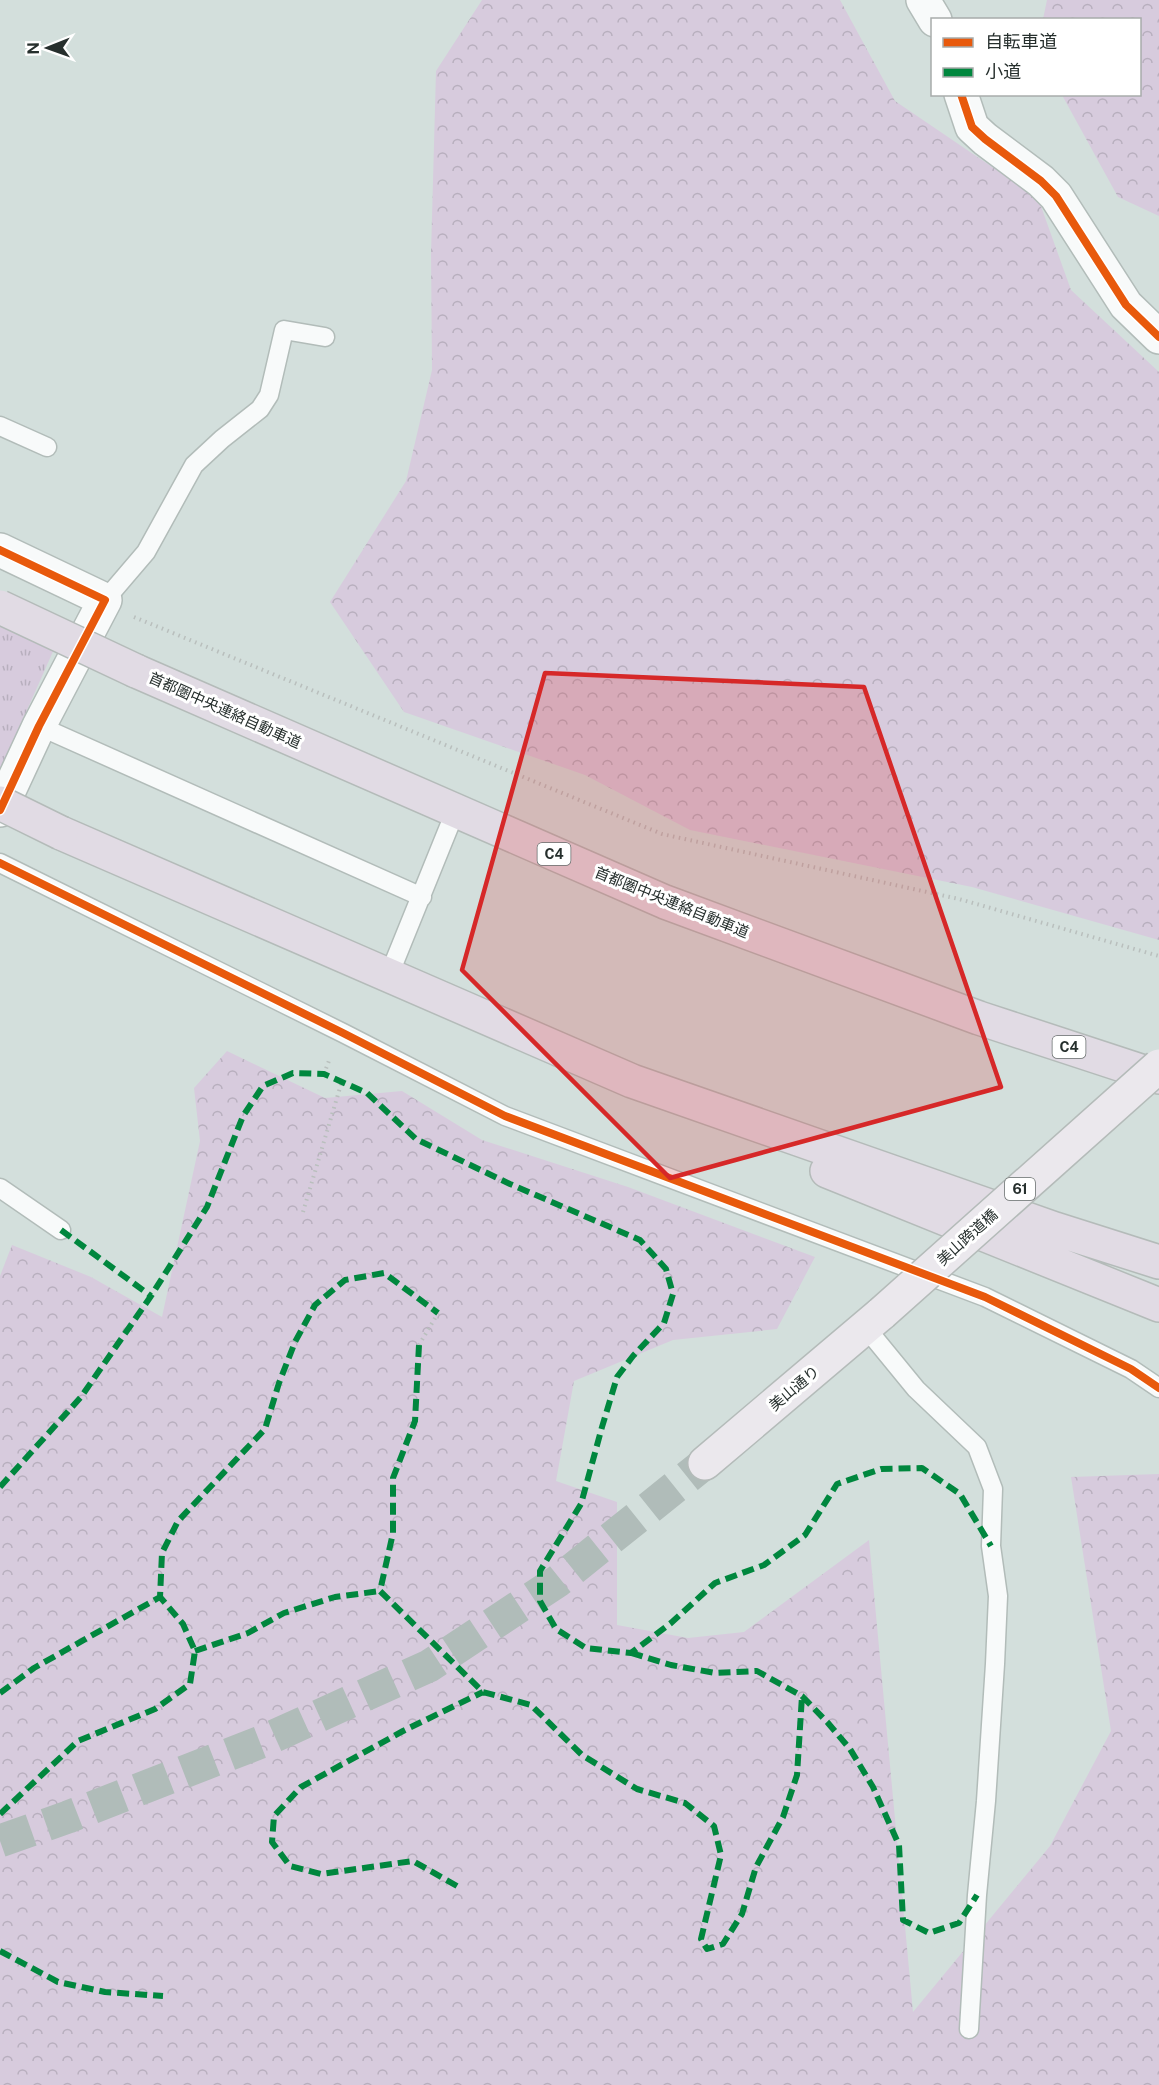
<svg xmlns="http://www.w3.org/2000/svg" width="1159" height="2085" font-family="'Public Sans','Noto Sans JP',sans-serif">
<defs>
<pattern id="forest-crowns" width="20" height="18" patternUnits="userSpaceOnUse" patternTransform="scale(1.5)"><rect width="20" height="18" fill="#d7cbdd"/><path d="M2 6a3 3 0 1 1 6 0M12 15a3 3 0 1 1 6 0" fill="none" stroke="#b8afbe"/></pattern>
<pattern id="park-tufts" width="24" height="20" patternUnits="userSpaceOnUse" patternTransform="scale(1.5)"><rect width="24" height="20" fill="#d7cbdd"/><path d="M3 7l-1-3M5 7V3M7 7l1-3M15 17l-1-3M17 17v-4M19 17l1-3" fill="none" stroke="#b8afbe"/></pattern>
</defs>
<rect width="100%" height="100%" fill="#d3dfdc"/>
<path fill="url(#forest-crowns)" d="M482,0H840L895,101L1038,198L1071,290L1159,372V940L972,887L690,830L585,775L404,712L330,602L406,481L432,370L431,254L436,71Z
M1047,0H1159V216L1118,197L1062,95L1140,94V20L1043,19Z
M227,1051L325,1098L402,1091L482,1140L628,1187L815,1257L777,1329L673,1340L574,1381L556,1481L617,1502V1625L688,1638L744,1632L869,1540L913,2012L1050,1846L1111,1731L1071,1477L1159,1474V2085H0V1276L12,1245L91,1277L162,1317L200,1141L194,1088Z"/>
<path fill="url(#park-tufts)" d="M0,619L55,647L0,771Z"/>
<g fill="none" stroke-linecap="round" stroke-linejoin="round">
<path stroke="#b0bcb9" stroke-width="33" stroke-dasharray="33 16" stroke-linecap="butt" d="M0,1841L68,1817L261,1742L429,1666L558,1581L705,1463"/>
<defs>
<path id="service" d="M0,426L47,447
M105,600L146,552L194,465L222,439L260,409L269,395L284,330L325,337
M39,726L422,897
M0,863L343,1033L505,1116L985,1297L1131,1369L1159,1388
M389,975L455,812
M0,1188L61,1230
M866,1328L916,1389L977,1447L993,1489L991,1546L998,1596L995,1664L986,1801L977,1895L969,2029"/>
<path id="minor" d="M923,0L935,20
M961,94L972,127L985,139L1041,181L1056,196L1126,305L1159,337
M0,550L105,600L39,726L0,810"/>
<path id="primary" d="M705,1463L882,1313"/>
<path id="motorway" d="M136,671L665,902L979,1018L1159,1077
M61,833L632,1081L1055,1229L1159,1262
M827,1171L1159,1305"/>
</defs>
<use href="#service" stroke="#b2bcb9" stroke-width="21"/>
<use href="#minor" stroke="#b2bcb9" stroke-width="36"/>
<use href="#primary" stroke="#b4bbb9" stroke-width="36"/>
<use href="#motorway" stroke="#b4bbb9" stroke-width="36"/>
<path stroke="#b9bfbd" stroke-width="4" stroke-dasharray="1.5 4.5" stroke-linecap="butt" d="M134,617L662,834L959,899L1159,956
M324,1074L330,1058
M303,1212L342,1081
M419,1345L438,1313"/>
<use href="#service" stroke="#f8fafa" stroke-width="18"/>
<use href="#minor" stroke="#f8fafa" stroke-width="33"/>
<use href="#primary" stroke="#ebe8ed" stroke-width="33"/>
<use href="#motorway" stroke="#e1dbe4" stroke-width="33"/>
<defs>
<path id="primary-bridge" d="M882,1313L1159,1066"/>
<path id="motorway-bridge" d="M0,607L136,671
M0,803L61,833"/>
</defs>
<use href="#primary-bridge" stroke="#b4bbb9" stroke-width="36" stroke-linecap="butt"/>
<use href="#motorway-bridge" stroke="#b4bbb9" stroke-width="36" stroke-linecap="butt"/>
<use href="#primary-bridge" stroke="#ebe8ed" stroke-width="33"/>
<use href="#motorway-bridge" stroke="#e1dbe4" stroke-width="33"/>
<path stroke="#00873e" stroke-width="6" stroke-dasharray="12 6" stroke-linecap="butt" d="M61,1230L151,1296
M419,1345L415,1421L393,1478V1533L380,1591L483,1692L531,1705L582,1755L637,1789L685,1803L714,1826L721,1855L701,1939L707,1949L723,1944L742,1914L756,1867L783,1817L797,1775L802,1696
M0,1487L81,1397L151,1296L207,1207L243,1116L263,1086L293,1073L324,1074L367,1093L416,1139L510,1184L640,1240L666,1269L673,1294L664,1323L633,1356L617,1377L602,1427L581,1504L540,1571V1601L556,1629L586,1648L631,1653L671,1623L715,1583L764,1565L805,1535L837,1484L881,1469L922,1468L960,1494L991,1546
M195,1651L248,1633L284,1613L335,1597L380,1591
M631,1653L671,1665L715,1673L757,1671L802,1696L828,1723L850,1749L873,1787L899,1845L903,1920L929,1933L959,1923L977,1895
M0,1693L34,1668L160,1597L162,1553L178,1521L265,1429L279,1383L295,1342L315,1305L345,1280L384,1273L438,1313
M0,1814L78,1741L155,1709L190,1684L195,1651L183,1624L160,1597
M457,1886L413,1861L321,1874L290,1866L272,1842L274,1816L301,1787L403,1731L483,1692
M0,1951L58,1982L105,1992L163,1996"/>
<defs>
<path id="cycleway" d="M961,94L972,127L985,139L1041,181L1056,196L1126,305L1159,337
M0,550L105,600L39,726L0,810
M0,863L343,1033L505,1116L985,1297L1131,1369L1159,1388"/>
</defs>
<use href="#cycleway" stroke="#fff" stroke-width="11"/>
<use href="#cycleway" stroke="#e8590c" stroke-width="8"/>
</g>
<path fill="#d62828" fill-opacity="0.2" stroke="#d62828" stroke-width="4.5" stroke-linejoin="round" d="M545,673L864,687L1001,1087L670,1178L462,970Z"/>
<g text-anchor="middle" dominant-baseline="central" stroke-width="6" stroke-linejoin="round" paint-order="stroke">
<g fill="#fff" stroke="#676d6c" stroke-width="1.5">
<rect x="537.5" y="843" width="33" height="22" rx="4.5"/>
<rect x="1052.5" y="1036" width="33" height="22" rx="4.5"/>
<rect x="1005" y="1178" width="30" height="22" rx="4.5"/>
</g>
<g font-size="14" font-weight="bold" fill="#262f2d">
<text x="554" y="854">C4</text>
<text x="1069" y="1047">C4</text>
<text x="1020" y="1189">61</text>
</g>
<g font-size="15" fill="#262f2d" stroke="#fff">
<text transform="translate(225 710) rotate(24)">首都圏中央連絡自動車道</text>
<text transform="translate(672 902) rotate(22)">首都圏中央連絡自動車道</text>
<text transform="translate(967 1237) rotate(-42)">美山跨道橋</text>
<text transform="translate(794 1388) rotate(-40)">美山通り</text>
</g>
</g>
<rect x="931" y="18" width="210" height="78" fill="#ffffff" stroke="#a8acab" stroke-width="1.5"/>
<rect x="943" y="38" width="30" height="9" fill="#e8590c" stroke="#a8acab" stroke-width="1.5"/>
<text x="985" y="48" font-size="18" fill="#262f2d">自転車道</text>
<rect x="943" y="68" width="30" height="9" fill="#00873e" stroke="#a8acab" stroke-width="1.5"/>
<text x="985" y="78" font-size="18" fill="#262f2d">小道</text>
<g transform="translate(48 48) rotate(269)" stroke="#ffffff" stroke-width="4.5" paint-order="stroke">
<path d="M0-4.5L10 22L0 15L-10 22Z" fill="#262f2d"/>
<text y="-9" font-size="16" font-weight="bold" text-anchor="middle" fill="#262f2d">N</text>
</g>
</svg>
